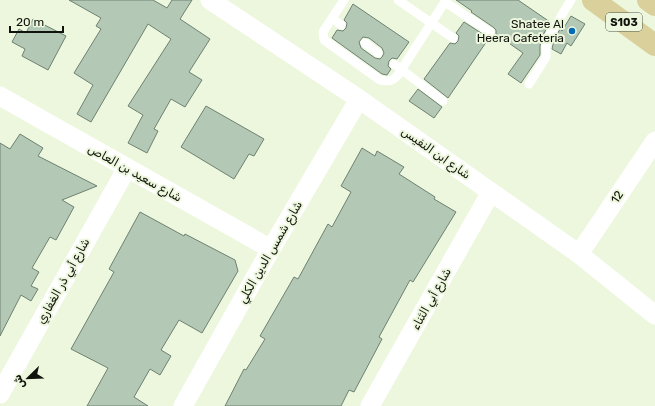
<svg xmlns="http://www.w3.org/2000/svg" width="655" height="406" font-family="Rubik,Vazirmatn,sans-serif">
<rect width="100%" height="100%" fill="#edf7de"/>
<path fill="#b3c9b6" stroke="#6e8171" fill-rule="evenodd" d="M69,0H153L167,8L172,0H192L180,19L210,39L189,72L202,80L185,107L171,99L154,129L158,131L147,153L128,143L143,115L128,106L171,39L148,24L91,122L77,114L93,85L74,73L101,29L96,26L101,18Z
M456,0H518L550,22L542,37L540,46V55L521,83L508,74L523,53L496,34V30L493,27L471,12L472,11Z
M353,4L409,42L397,59L392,58L389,61L388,66L391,69L387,75L382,74L332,38L337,30L343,31L346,28L347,23L344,20ZM363,37L369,38L382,48L384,53L382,57L380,59L375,58L361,48L359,42Z
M571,16L585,24L571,46L567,43L561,54L552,49L554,40L560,29L562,31Z
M33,19L66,36L48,70L22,56L25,49L12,42L19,29L26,33Z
M464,22L489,38L448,98L424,79L450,43L455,44L458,41L459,36L456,33Z
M418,89L442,107L434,118L409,101Z
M206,106L264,139L254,156L249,154L234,179L181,147Z
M20,134L43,148L38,156L97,186L62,200L74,207L56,240L50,237L32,268L39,272L31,286L38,289L31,301L21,295L0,336V143L10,149Z
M362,148L375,156L377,151L404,167L399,174L435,197L434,199L456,212L413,282L410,280L379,337L382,339L354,392L349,390L341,406H225L244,369L246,370L265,339L260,336L294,277L298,279L328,224L332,227L351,192L341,186Z
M140,212L184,236L185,234L235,260L238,271L202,333L179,320L161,350L171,356L160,375L150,369L134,397L148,406H87L108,368L71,349L114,272L109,269Z"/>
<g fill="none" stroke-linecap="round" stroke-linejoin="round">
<path stroke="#fff" stroke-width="9" d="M344,0L323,32L324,40L380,80C388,82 393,81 398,75L446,0
M398,0L453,38
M445,2L490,32
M332,18L341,25
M365,43L378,53
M394,64L443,101
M529,84L546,57V46L548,38L571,0"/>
<path stroke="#fff" stroke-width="19" d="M210,0L359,99L579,254L655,315
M0,96L271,249
M579,254L655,141
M0,394L127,168
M183,406L271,249L359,99
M370,406L491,192"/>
<path stroke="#d9d09b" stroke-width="22" d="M593,0L655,45
M648,0L655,5"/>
</g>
<circle fill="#0068b4" stroke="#edf7de" stroke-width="1.5" cx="572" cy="31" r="4"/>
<g text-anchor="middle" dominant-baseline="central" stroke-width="4" stroke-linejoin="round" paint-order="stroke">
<rect fill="#edf7de" stroke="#52574a" stroke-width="1" x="606" y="13" width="36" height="18" rx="3"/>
<g font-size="11" font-weight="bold" fill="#10130b">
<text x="624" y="22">S103</text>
</g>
<g font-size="12" fill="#10130b" stroke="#edf7de" text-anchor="end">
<text x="564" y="24">Shatee Al<tspan x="564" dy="14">Heera Cafeteria</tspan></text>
</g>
<g font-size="12" fill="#10130b" stroke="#edf7de">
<text transform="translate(436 153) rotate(35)">شارع ابن النفيس</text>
<text transform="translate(135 173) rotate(29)">شارع سعيد بن العاص</text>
<text transform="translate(617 197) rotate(-56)">12</text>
<text transform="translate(270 252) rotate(-60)">شارع شمس الدين الكلي</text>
<text transform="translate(63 281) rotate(-61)">شارع أبي ذر الغفاري</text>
<text transform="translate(431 299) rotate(-61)">شارع أبي الثناء</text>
</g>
</g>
<g transform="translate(28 378) rotate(247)" stroke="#edf7de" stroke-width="3" paint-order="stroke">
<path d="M0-3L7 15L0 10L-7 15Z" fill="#10130b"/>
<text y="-6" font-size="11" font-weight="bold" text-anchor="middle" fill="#10130b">ش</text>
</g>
<path d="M10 26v6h53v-6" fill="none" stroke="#10130b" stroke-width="2"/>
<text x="16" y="26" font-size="12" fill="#10130b" stroke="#edf7de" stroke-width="3" paint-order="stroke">20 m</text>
</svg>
